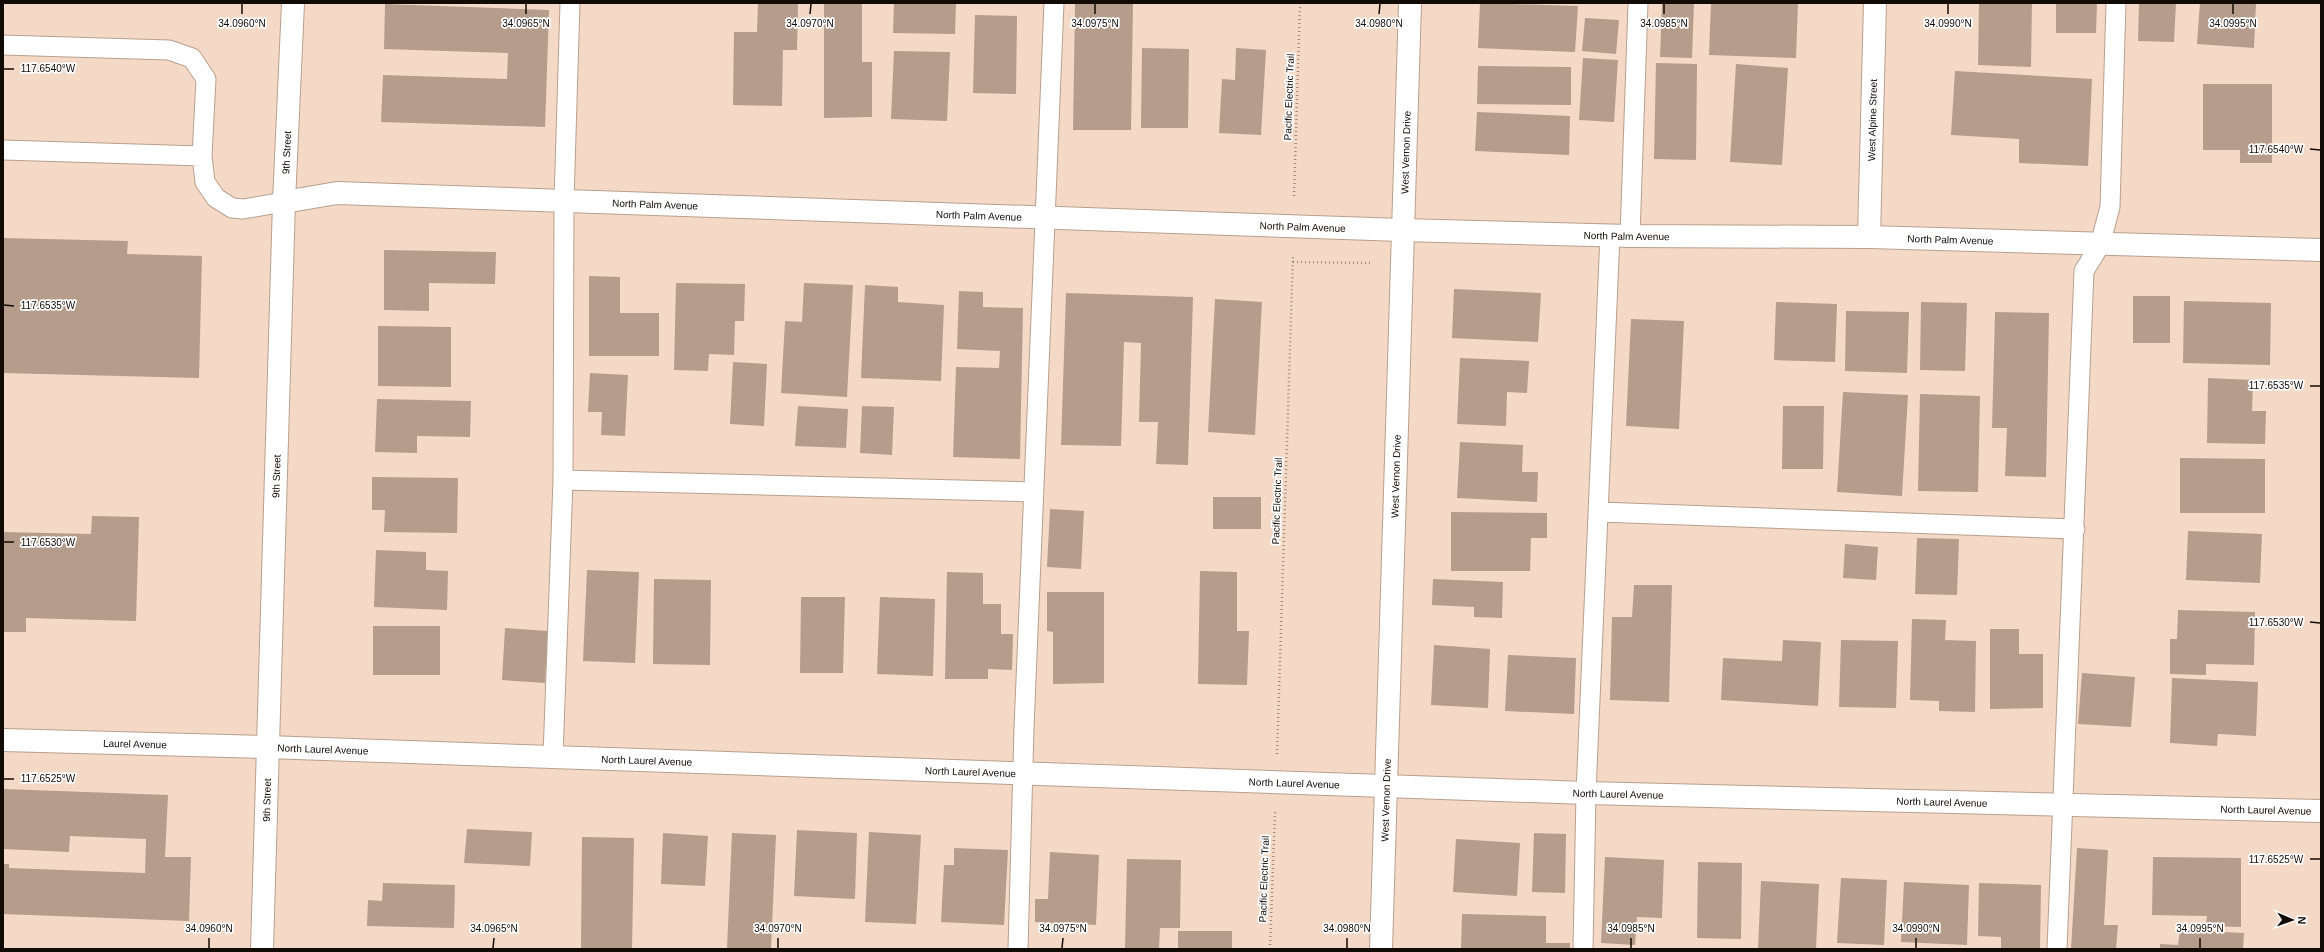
<svg xmlns="http://www.w3.org/2000/svg" width="2324" height="952" font-family="Helvetica,sans-serif">
<rect width="100%" height="100%" fill="#f4d9c6"/>
<path fill="#b59c8b" d="M758,3H798L797,50H783L782,106L733,105L734,32H757Z
M824,3H862V62H872V117L824,118Z
M894,3H956L955,34L893,33Z
M1075,3H1133L1131,130H1073Z
M1480,3L1578,6L1575,52L1478,48Z
M1662,3H1694L1692,58L1660,57Z
M1711,3H1798L1796,58L1709,55Z
M1979,3H2032L2031,67L1978,65Z
M2056,3H2097L2096,33H2056Z
M2139,3H2176L2174,42L2138,41Z
M2200,3H2256L2254,48L2197,44Z
M385,4L549,10L545,127L381,122L383,75L507,79L508,53L384,49Z
M975,15L1017,16L1016,94L973,93Z
M1585,18L1619,20L1616,54L1582,51Z
M1142,48L1189,49L1188,128H1141Z
M1236,48L1266,50L1261,135L1219,133L1222,79L1235,80Z
M894,51L950,52L947,121L891,119Z
M1583,58L1618,60L1614,122L1579,120Z
M1656,63L1697,64L1696,160L1654,159Z
M1736,64L1788,68L1782,165L1730,162Z
M1478,66L1571,67V105L1477,104Z
M1955,71L2092,79L2088,166L2019,163V139L1951,135Z
M2203,84H2272V163H2240V150H2203Z
M1477,112L1570,116L1569,155L1475,151Z
M3,238L128,241L127,254L202,256L199,378L3,373Z
M384,250L496,252L495,284L429,283V311L384,310Z
M589,276L620,277V313H659V356H589Z
M676,283L745,284L744,321H735L734,355L709,354L708,371L674,370Z
M804,283L853,285L847,397L781,393L785,321L802,322Z
M865,285L898,287V302L944,305L941,381L861,378Z
M1454,289L1541,293L1538,342L1452,338Z
M959,291L983,292V307L1023,308L1020,459L953,457L956,367L999,368L1000,351L957,349Z
M1066,293L1193,297L1188,465L1156,464L1158,422H1139L1141,343L1124,342L1121,446L1061,445Z
M2133,296H2170V343H2133Z
M1215,299L1262,302L1255,435L1208,432Z
M2184,301L2271,303L2270,365L2183,363Z
M1776,302L1837,304L1835,362L1774,360Z
M1921,302L1967,303L1965,371L1920,370Z
M1846,311L1909,312L1907,373L1845,371Z
M1995,312L2049,313L2046,477L2005,476L2007,428H1992Z
M1631,319L1684,321L1679,429L1626,426Z
M378,326L451,327V387L378,386Z
M1460,358L1529,361L1527,393L1507,392L1506,426L1457,424Z
M733,362L767,364L764,426L730,424Z
M590,373L628,375L625,436L601,435L602,412H588Z
M2208,378L2253,380L2252,411H2266L2265,444L2207,443Z
M1843,392L1908,395L1902,496L1837,492Z
M1920,394L1980,396L1978,492L1918,491Z
M377,399L471,401L470,437L417,436V453L375,452Z
M798,406L848,409L846,448L795,446Z
M862,406L894,407L892,455L860,453Z
M1783,406H1824L1823,469H1782Z
M1460,442L1523,445L1522,472H1538L1537,502L1457,498Z
M2180,458L2265,459V513H2180Z
M372,477L458,478L457,533L384,532L385,510H372Z
M1213,497H1261V529H1213Z
M1050,509L1084,511L1081,569L1047,567Z
M1451,512L1547,513V538H1531L1530,571H1451Z
M92,516L139,517L136,621L26,618V632H3V532L91,534Z
M2188,531L2262,534L2260,583L2186,580Z
M1917,538L1959,539L1957,595L1915,594Z
M1845,544L1878,547L1876,580L1843,578Z
M376,550L426,552V570L448,571L447,610L374,607Z
M587,570L639,572L635,663L583,661Z
M1200,571L1237,572V631H1249L1247,685L1198,684Z
M947,572L983,573V604H1001V634H1013L1012,670L988,669V679H945Z
M654,579L711,580L710,665L653,664Z
M1433,579L1503,582L1502,618L1474,617V607L1432,605Z
M1634,585H1672L1669,702L1610,700L1612,617H1632Z
M1047,592H1104V683L1053,684V632L1047,631Z
M801,597H845L843,673H800Z
M880,597L935,599L933,676L877,674Z
M2178,610L2255,612L2254,665L2206,664V675L2170,674V639H2177Z
M1912,619L1946,620L1945,640L1976,641L1975,712L1939,711V701L1910,700Z
M373,626H440V675H373Z
M505,628L548,631L545,683L502,680Z
M1990,629H2019V654H2043V708L1990,709Z
M1783,640L1821,642L1818,706L1721,700L1723,658L1782,661Z
M1841,640L1898,641L1896,708L1839,707Z
M1434,645L1490,649L1488,708L1431,705Z
M1508,655L1576,658L1574,714L1505,711Z
M2082,673L2135,677L2131,727L2078,724Z
M2172,678L2258,682L2256,736L2218,734L2217,746L2170,743Z
M3,789L168,795L165,857H191L189,921L3,914V864H9V868L145,873L146,839L70,836L69,852L3,849Z
M467,829L532,832L530,866L464,863Z
M797,830L857,833L855,899L794,896Z
M869,832L921,835L916,924L865,922Z
M663,833L708,836L705,886L661,884Z
M732,833L776,835L771,949H727Z
M1534,833L1566,834L1565,893L1532,892Z
M582,837L634,838L632,949H581Z
M1456,839L1520,843L1517,896L1453,892Z
M954,848L1008,850L1004,925L941,922L944,865H954Z
M2077,848L2108,850L2104,925H2118L2116,949H2071Z
M1050,852L1099,855L1096,925L1035,922V899H1048Z
M1605,857L1664,860L1662,918L1637,917L1635,945L1601,943Z
M2153,857L2241,858V927L2206,926L2207,916L2152,915Z
M1127,859L1181,860L1180,928H1160L1159,949H1125Z
M1698,862L1742,863L1741,939L1697,938Z
M1841,878L1887,880L1884,945L1837,943Z
M1761,881L1819,884L1816,949H1758Z
M1904,882L1969,885L1967,945L1901,942Z
M383,883L455,885L454,928L367,926L368,900L382,901Z
M1979,883L2041,885L2040,949H2001V937L1978,936Z
M1462,914L1546,916V943H1570V949H1461Z
M2180,930L2244,933L2243,949H2160V944L2178,945Z
M1178,931H1232V949H1178Z"/>
<g fill="none" stroke-linecap="round" stroke-linejoin="round">
<defs>
<path id="lane" d="M3,45L169,50L192,58L206,79L202,156L205,182L216,198L232,208L243,209L284,202
M3,150L202,156
M1630,236L1638,3
M563,480L1034,492
M1599,512L2075,529
M553,757L563,480L564,201L570,3
M1018,949L1024,728L1054,3
M1583,949L1586,793L1610,235
M2057,949L2084,271L2100,245L2110,207L2116,3"/>
<g id="street">
<path id="s1" d="M284,202L337,193L1402,230L1630,236L1869,237L2321,250"/>
<path id="s2" d="M1869,237L1875,3"/>
<path id="s3" d="M3,740L267,747L1586,793L2321,811"/>
<path id="s4" d="M1381,949L1410,3"/>
</g>
<g id="secondary">
<path id="s5" d="M262,949L284,202L293,3"/>
</g>
</defs>
<use href="#lane" stroke="#b9a08e" stroke-width="21"/>
<use href="#street" stroke="#b9a08e" stroke-width="24"/>
<use href="#secondary" stroke="#b9a08e" stroke-width="24"/>
<path stroke="#9f8b7d" stroke-width="2.5" stroke-dasharray="1 3" stroke-linecap="butt" d="M1294,196L1300,3
M1293,262L1372,263
M1277,754L1293,255
M1270,949L1275,811"/>
<use href="#lane" stroke="#fff" stroke-width="19"/>
<use href="#street" stroke="#fff" stroke-width="22"/>
<use href="#secondary" stroke="#fff" stroke-width="22"/>
</g>
<path fill="none" stroke="#120a05" stroke-width="1.5" d="M242,14V4M526,14V4M810,14L811,4M1095,14V4M1379,14L1380,4M1664,14V4M1948,14V4M2233,14V4M4,69H14M2310,149L2320,150M4,305L14,306M2310,386H2320M4,542H14M2310,622L2320,623M4,779H14M2310,859H2320M209,948V938M493,948L494,938M778,948V938M1062,948L1063,938M1347,948V938M1631,948V938M1916,948V938M2200,948V938"/>
<g text-anchor="middle" dominant-baseline="central" stroke-width="3.5" stroke-linejoin="round" paint-order="stroke">
<g font-size="10" fill="#120a05" stroke="#fff">
<text transform="translate(1289 97) rotate(-88)">Pacific Electric Trail</text>
<text stroke="none"><textPath href="#s2" startOffset="117">West Alpine Street</textPath></text>
<text stroke="none"><textPath href="#s5" startOffset="797">9th Street</textPath></text>
<text stroke="none"><textPath href="#s4" startOffset="797">West Vernon Drive</textPath></text>
<text stroke="none"><textPath href="#s1" startOffset="372">North Palm Avenue</textPath></text>
<text stroke="none"><textPath href="#s1" startOffset="696">North Palm Avenue</textPath></text>
<text stroke="none"><textPath href="#s1" startOffset="1020">North Palm Avenue</textPath></text>
<text stroke="none"><textPath href="#s1" startOffset="1344">North Palm Avenue</textPath></text>
<text stroke="none"><textPath href="#s1" startOffset="1668">North Palm Avenue</textPath></text>
<text stroke="none"><textPath href="#s5" startOffset="473">9th Street</textPath></text>
<text stroke="none"><textPath href="#s4" startOffset="473">West Vernon Drive</textPath></text>
<text transform="translate(1277 501) rotate(-88)">Pacific Electric Trail</text>
<text stroke="none"><textPath href="#s3" startOffset="132">Laurel Avenue</textPath></text>
<text stroke="none"><textPath href="#s3" startOffset="320">North Laurel Avenue</textPath></text>
<text stroke="none"><textPath href="#s3" startOffset="644">North Laurel Avenue</textPath></text>
<text stroke="none"><textPath href="#s3" startOffset="968">North Laurel Avenue</textPath></text>
<text stroke="none"><textPath href="#s3" startOffset="1292">North Laurel Avenue</textPath></text>
<text stroke="none"><textPath href="#s3" startOffset="1616">North Laurel Avenue</textPath></text>
<text stroke="none"><textPath href="#s5" startOffset="149">9th Street</textPath></text>
<text stroke="none"><textPath href="#s4" startOffset="149">West Vernon Drive</textPath></text>
<text stroke="none"><textPath href="#s3" startOffset="1940">North Laurel Avenue</textPath></text>
<text stroke="none"><textPath href="#s3" startOffset="2264">North Laurel Avenue</textPath></text>
<text transform="translate(1264 879) rotate(-88)">Pacific Electric Trail</text>
</g>
</g>
<g font-size="10" text-anchor="middle" fill="#120a05" stroke="#fff" stroke-width="3.5" stroke-linejoin="round" paint-order="stroke">
<text x="242" y="27">34.0960°N</text>
<text x="526" y="27">34.0965°N</text>
<text x="810" y="27">34.0970°N</text>
<text x="1095" y="27">34.0975°N</text>
<text x="1379" y="27">34.0980°N</text>
<text x="1664" y="27">34.0985°N</text>
<text x="1948" y="27">34.0990°N</text>
<text x="2233" y="27">34.0995°N</text>
<text x="48" y="72">117.6540°W</text>
<text x="2276" y="153">117.6540°W</text>
<text x="48" y="309">117.6535°W</text>
<text x="2276" y="389">117.6535°W</text>
<text x="48" y="546">117.6530°W</text>
<text x="2276" y="626">117.6530°W</text>
<text x="48" y="782">117.6525°W</text>
<text x="2276" y="863">117.6525°W</text>
<text x="209" y="932">34.0960°N</text>
<text x="494" y="932">34.0965°N</text>
<text x="778" y="932">34.0970°N</text>
<text x="1063" y="932">34.0975°N</text>
<text x="1347" y="932">34.0980°N</text>
<text x="1631" y="932">34.0985°N</text>
<text x="1916" y="932">34.0990°N</text>
<text x="2200" y="932">34.0995°N</text>
</g>
<rect width="2324" height="952" fill="none" stroke="#120a05" stroke-width="8"/>
<g transform="translate(2292 920) rotate(92)" stroke="#ffffff" stroke-width="3" paint-order="stroke">
<path d="M0-3L7 15L0 10L-7 15Z" fill="#120a05"/>
<text y="-6" font-size="11" font-weight="bold" text-anchor="middle" fill="#120a05">N</text>
</g>
</svg>
